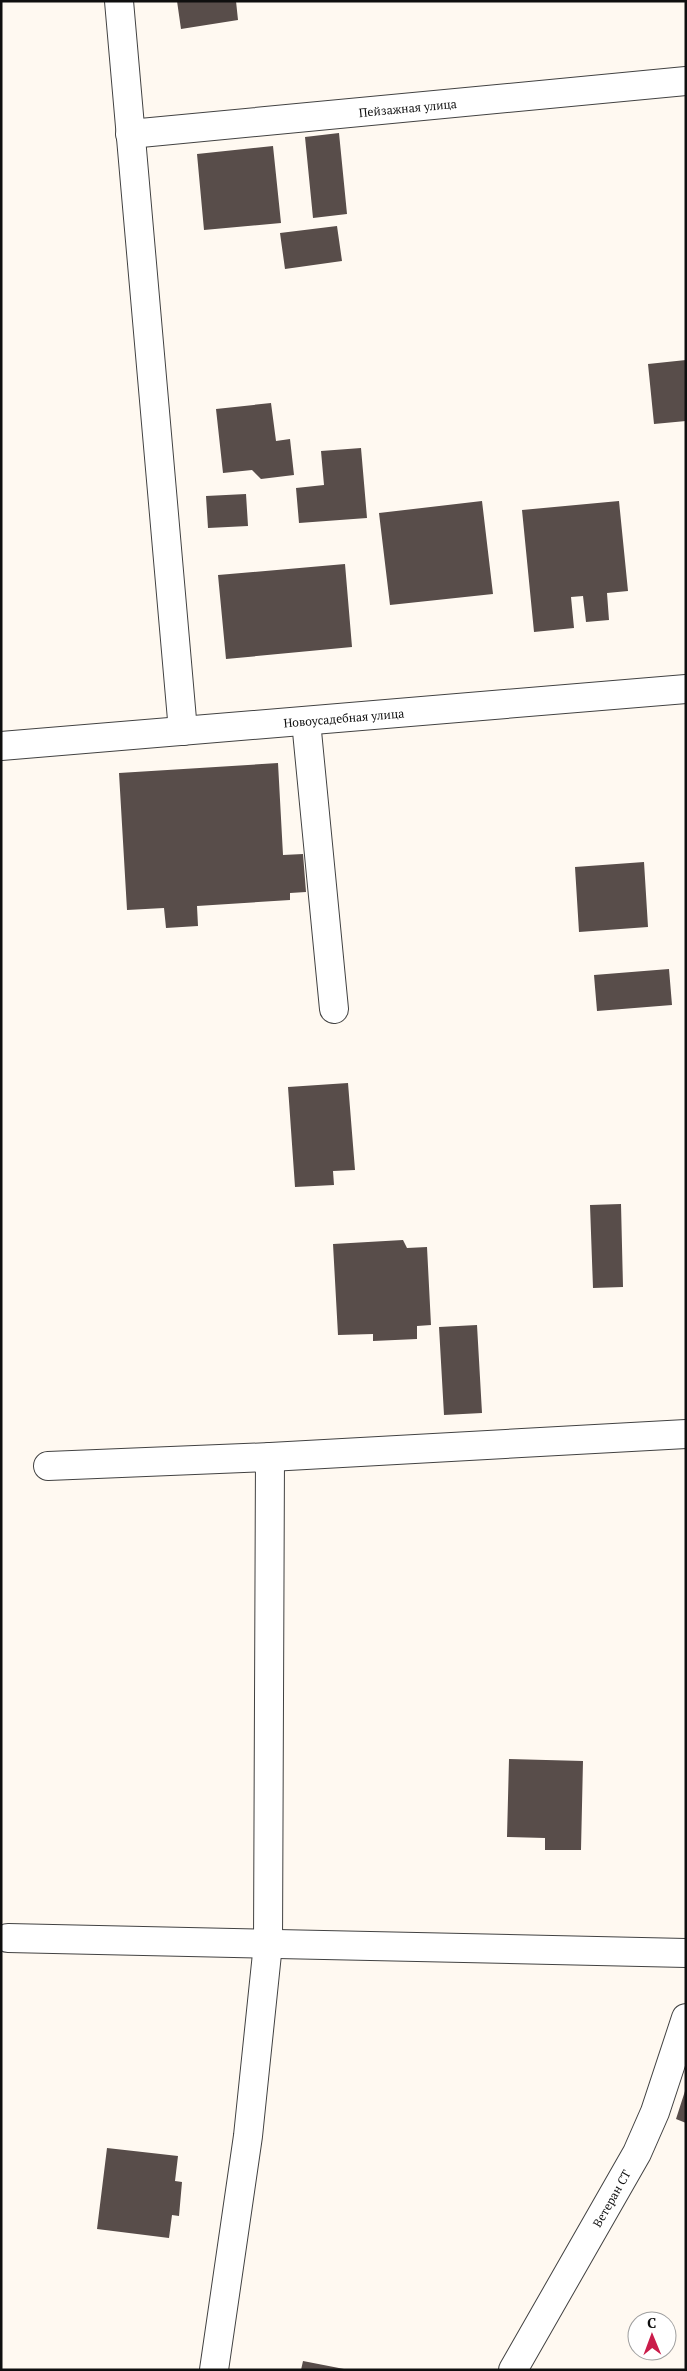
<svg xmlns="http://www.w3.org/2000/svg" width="687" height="2371" font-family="'PT Serif',serif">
<rect width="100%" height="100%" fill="#fff9f1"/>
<path fill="#584d4a" d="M177,1H236L238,20L181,29Z
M339,133L347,214L313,218L305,137Z
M273,146L281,223L204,230L197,154Z
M337,226L342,261L285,269L280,233Z
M686,360V421L654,424L648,364Z
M271,403L276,441L290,439L294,475L261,479L252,470L223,473L216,409Z
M361,448L367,518L299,523L296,488L324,485L321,451Z
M246,494L248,526L208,528L206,496Z
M482,501L493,594L390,605L379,513Z
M619,501L628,591L607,593L609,620L586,622L583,596L571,597L574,628L534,632L522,510Z
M345,564L352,647L226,659L218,575Z
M278,763L283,855L303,854L306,892L290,893V900L197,906L198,926L166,928L164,908L127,910L119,773Z
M644,862L648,927L579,932L575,867Z
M669,969L672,1005L597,1011L594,975Z
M348,1083L355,1170L333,1171L334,1185L295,1187L288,1087Z
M621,1204L623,1287L593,1288L590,1205Z
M403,1240L407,1248L427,1247L431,1325L417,1326V1339L373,1341V1334L338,1335L333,1244Z
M477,1325L482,1413L444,1415L439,1327Z
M509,1759L583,1761L581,1850H545V1838L507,1837Z
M685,2091H686V2123L676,2119Z
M107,2148L178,2156L175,2181L182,2182L179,2216L172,2215L169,2238L97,2229Z
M303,2361L344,2369V2370H301Z"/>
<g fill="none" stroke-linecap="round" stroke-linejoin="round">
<defs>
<g id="minor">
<path d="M119,1L183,731"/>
<path id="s1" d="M130,134L686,81"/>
<path d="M306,721L334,1009"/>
<path id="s2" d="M1,746L686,689"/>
<path d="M48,1466L270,1457L686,1434"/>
<path d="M8,1938L686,1953"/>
<path d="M214,2370L248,2136L268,1944L270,1457"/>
<path id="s3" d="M513,2370L637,2153L655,2112L686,2018"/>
</g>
</defs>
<use href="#minor" stroke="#424242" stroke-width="30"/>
<use href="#minor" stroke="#fff" stroke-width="28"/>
</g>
<g text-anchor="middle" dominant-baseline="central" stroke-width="5" stroke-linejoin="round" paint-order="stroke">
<g font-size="12" fill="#0f0f0f" stroke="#fff">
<text stroke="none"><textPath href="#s1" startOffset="279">Пейзажная улица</textPath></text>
<text stroke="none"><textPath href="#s2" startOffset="344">Новоусадебная улица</textPath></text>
<text stroke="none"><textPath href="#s3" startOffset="198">Ветеран СТ</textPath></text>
</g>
</g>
<rect width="687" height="2371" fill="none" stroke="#0f0f0f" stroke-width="5"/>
<g transform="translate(652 2336) rotate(359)"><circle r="24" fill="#ffffff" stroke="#9f9f9f"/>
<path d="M0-4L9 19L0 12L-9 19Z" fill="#ca1c4a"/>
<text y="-8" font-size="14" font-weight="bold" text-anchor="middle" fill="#0f0f0f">С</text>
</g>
</svg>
